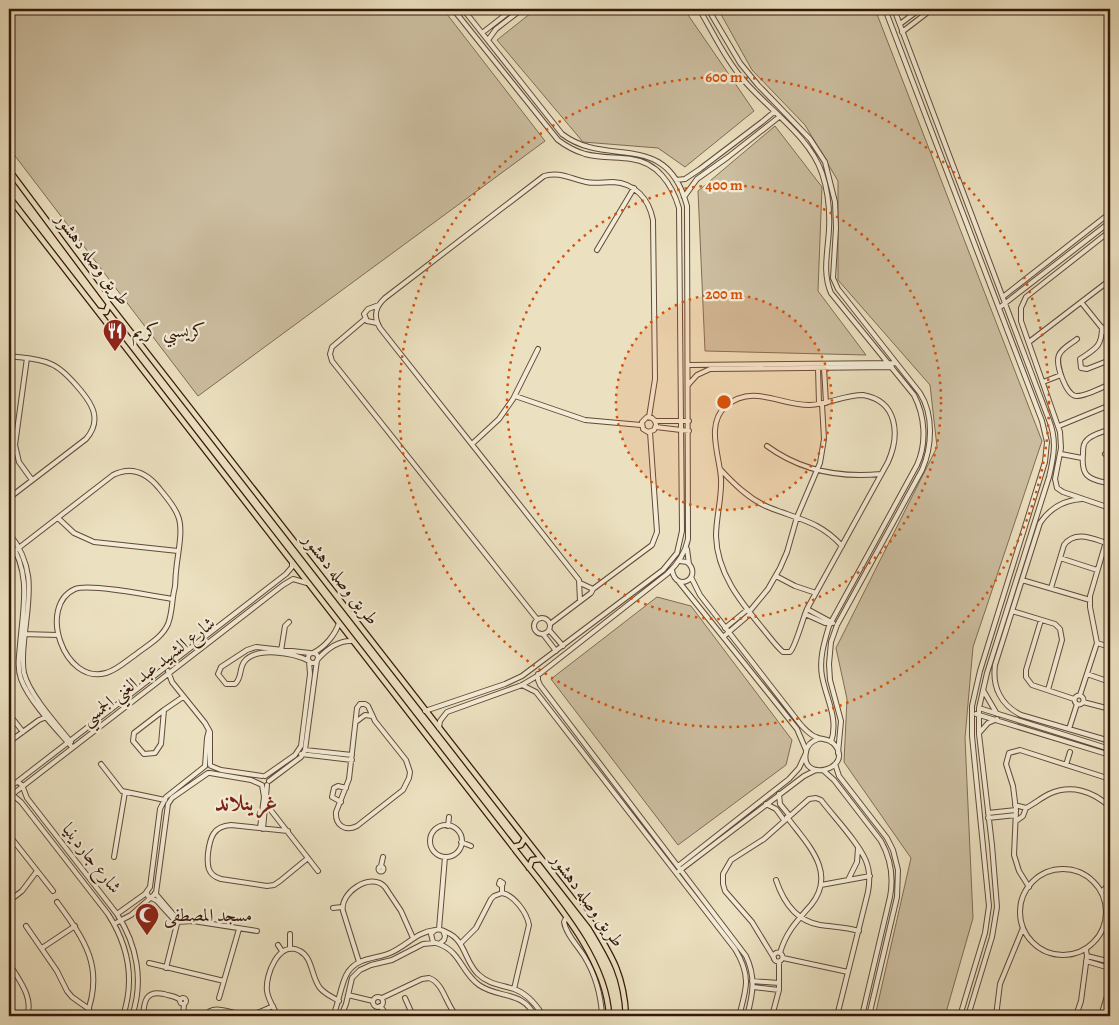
<svg xmlns="http://www.w3.org/2000/svg" width="1119" height="1025" font-family="Alegreya,Amiri,serif">
<rect width="100%" height="100%" fill="#ebe0bf"/>
<filter id="stains"><feTurbulence type="fractalNoise" baseFrequency=".004" numOctaves="4"/><feColorMatrix values="0 0 0 0 .2 0 0 0 0 .09 0 0 0 0 .02 0 0 0 .5 -.17"/></filter>
<radialGradient id="worn" r=".72"><stop offset=".6" stop-color="#630" stop-opacity="0"/><stop offset="1" stop-color="#630" stop-opacity=".3"/></radialGradient>
<path fill="#ccbea0" stroke="#806b56" d="M9,9H443L545,141L198,396L9,148Z
M536,9H684L754,111L685,167L658,148L583,142L497,40Z
M718,9H875L1042,441L973,647L965,738L973,918L945,1016H875L911,858L844,762L847,699L836,648L937,447L930,385L838,280V181L805,125L752,70Z
M775,126L822,187L818,291L866,355L705,351L698,191Z
M657,597L691,606L792,740L786,765L678,845L551,679Z"/>
<g fill="none" stroke-linecap="round" stroke-linejoin="round">
<defs>
<path id="minor" d="M699,9C713,32 724,57 741,77C766,108 809,135 822,173C828,191 830,210 829,229C828,252 822,272 831,293L914,395C925,416 927,443 917,465L829,626C824,643 819,659 822,676C826,699 839,718 831,742
M708,9L740,63L758,85L810,139L825,162L835,202L836,228L833,278L838,289L920,393C934,415 932,447 922,470L837,625L831,642L829,664L830,680L841,721L838,753
M885,9L1042,421L1047,442L1045,462L980,671L972,706V736L989,906L985,933L960,1016
M894,9L1049,420C1057,440 1054,456 1049,477L987,673L979,708V734L992,845L997,907L992,937L968,1016
M900,24L920,9
M902,32L932,9
M482,33L513,9
M488,40L496,29L522,9
M676,180L685,179L700,169L762,122L774,112
M684,197L697,179L728,157L779,117
M1110,231L1026,297L1021,308V321L1060,432L1061,448L1055,479L1057,488L1063,492L1110,508
M597,250L634,188
M1004,296L1110,213
M1081,302L1110,338
M999,308L1110,222
M365,319L332,347L330,354L332,361L537,619
M377,323L367,321L364,314L368,309L379,305
M1102,327C1102,347 1095,349 1080,359L1081,368L1087,369L1110,360
M1077,339C1071,344 1062,348 1059,355C1055,364 1066,395 1076,396C1084,397 1101,388 1110,384
M1029,342L1110,280
M9,356C23,358 39,358 51,364C64,369 92,400 94,414C96,424 92,432 86,439L9,498
M27,358L15,445L19,462L32,480
M688,365L896,363
M818,368L819,404
M824,368L826,403
M1043,382L1061,375
M688,385L697,375L710,369L892,367
M863,395C898,401 900,435 888,462L807,609C803,618 795,648 790,652H783C775,645 769,636 763,629C740,601 717,573 716,536C716,517 722,498 721,479C720,457 705,424 726,406C753,383 781,406 810,405C828,404 845,395 863,395Z
M515,396L585,420L641,425
M655,421L656,425L654,430L648,432L643,429L642,422L647,417L652,418L655,421H689
M1059,426L1110,405
M656,427L689,431
M472,444L499,419L513,399L538,349
M767,446C801,471 840,478 881,474
M1110,450L1105,454L1110,458
M1061,454L1082,458
M720,469C734,484 749,499 768,507C797,519 820,521 842,546
M1107,483C1087,479 1081,475 1083,454C1083,448 1083,443 1088,439C1093,434 1103,432 1110,429
M1082,499C1064,500 1050,508 1040,523L995,665C992,687 1001,705 1021,715L1110,741
M58,518L74,533L94,542L178,551
M9,533C38,570 28,599 24,642C23,652 22,663 24,673C29,694 57,725 71,742
M9,540C32,574 23,607 20,645C19,656 17,668 21,679C29,701 57,730 72,747
M687,549L689,564
M16,550L113,475C131,466 146,472 159,488C165,496 174,505 178,516C184,530 177,556 176,572C175,578 176,585 174,591C172,601 172,614 168,624C162,638 146,646 135,655C126,661 117,670 106,673C64,685 37,606 75,589C89,583 154,596 172,599
M1060,558L1097,570
M672,570C676,594 704,577 687,562L680,561
M776,576L795,586L816,593
M691,577L700,595L801,725C806,730 810,735 816,737C822,740 829,738 834,744C856,769 799,784 806,752C807,745 812,741 818,739
M1022,580L1090,600
M679,582L797,729L806,750
M580,583L593,589L652,545L657,532L650,432
M1051,588L1064,545C1076,529 1095,540 1110,544
M580,601L579,580L380,328C373,316 375,307 385,298L544,176C559,171 571,179 586,182C595,184 604,182 613,182C635,183 649,199 653,220L655,379L649,417
M807,609L833,623
M1012,611L1055,624L1060,629L1062,640L1048,690
M749,612L768,589L780,568L787,552L797,517L820,463L824,439L822,404
M805,614L825,623H831
M534 626a8 8 0 1 1 16 0a8 8 0 1 1-16 0Z
M1041,620L1026,670V677L1032,685L1074,699
M550,624L591,593L593,589
M725,628L747,610
M549,630L563,646
M22,634L58,635
M543,634L556,651
M723,637L750,614
M1097,643L1110,647
M281,651L285,626L289,622
M313,653C325,647 335,635 339,623
M308 658a5 5 0 1 1 10 0a5 5 0 1 1-10 0Z
M318,659C327,649 338,640 352,641
M309,661C294,653 256,646 244,662C239,669 242,678 235,684H226L218,674L221,667L247,650L256,647L310,653
M168,671L172,682L205,723L210,732V765
M538,674V680L540,685L746,956C756,977 753,994 747,1016
M1087,674L1110,682
M522,685L536,692L735,949C751,975 747,988 739,1016
M983,690L997,714
M1080,695L1097,643L1090,607V596L1110,528
M1074.5 700a4.5 4.5 0 1 1 9 0a4.5 4.5 0 1 1-9 0Z
M1083,702L1110,709
M360,704H365L368,706L375,721L406,760L410,772L409,778L403,790L357,826C345,832 335,825 336,812L349,779L357,708Z
M979,708L1110,749
M164,710L134,733L133,741L144,754L155,753L161,744L164,710L183,697
M425,711L505,684L522,676L663,570L677,553L682,531L679,208C672,184 657,162 631,159C616,157 600,158 585,154C575,151 566,146 558,140L453,9
M9,714L23,732
M976,714L1110,755
M357,721L365,715L372,716
M439,728L440,721L447,712L522,685L537,676L667,574C678,564 685,554 688,539L687,206C666,128 608,169 562,134L463,9
M1069,729L1077,704
M980,732L988,723L997,719
M9,742L39,720L49,716
M305,750L352,755
M301,754L352,760
M101,764L122,791L165,800
M835,764L839,776L887,838L893,850L898,870L897,897L869,1016
M1066,765L1070,752
M205,766L207,738L209,730
M211,766L221,770L262,776
M824,771L834,780L881,841C891,859 894,876 890,897L862,1016
M210,773L251,780L260,784
M265,776L295,755L301,746L310,674L309,661
M269,781L301,757L305,750L317,660
M18,782L22,785L27,798L117,914C137,945 144,981 132,1016
M9,788L286,574L292,567V562
M9,792L21,802L108,914C128,945 135,980 123,1016
M779,794L780,804L789,815
M9,797L283,585L293,579L307,583
M341,802L332,797L334,788L338,786L346,788
M266,804L318,871
M766,804L776,809L784,820
M1015,805L1026,808C1034,804 1041,798 1049,794C1071,784 1093,791 1110,807
M988,813L1016,810
M988,818L1016,815
M1016,821L1023,816L1026,808
M430 841a16 16 0 1 1 32 0a16 16 0 1 1-32 0Z
M448,826L449,817
M260,828L264,797L262,785
M263,829L267,785
M288,831L231,825C213,826 210,838 208,853C207,865 207,875 221,879L267,886L274,885L280,881L308,858
M9,835L53,891
M461,842L471,846
M114,857L125,792
M381,866L383,857
M678,866L789,779L799,768L805,755
M378.5 869a2.5 2.5 0 1 1 5 0a2.5 2.5 0 1 1-5 0Z
M1020 912a43 43 0 1 1 86 0a43 43 0 1 1-86 0Z
M679,871L804,776L816,770
M849,878L857,862L858,848
M776,880C783,901 796,921 820,925C834,927 846,927 859,931
M821,885L870,876
M502,886L499,884L500,881L503,883L502,886V893
M1029,887L1019,871L1014,855L1016,810L1013,786L1006,764L1009,753L1020,750L1110,779
M1101,892L1110,884
M147,893L148,896L157,901L176,922L193,921L257,931
M155,893L178,920L166,968
M9,901L22,891L37,871
M57,902C85,940 105,968 86,1016
M333,908L342,907
M117,914L145,894L150,887L160,809L166,797L204,767
M566,918L564,922C566,934 577,945 584,956C595,974 601,995 602,1016
M114,924L131,915L156,893L168,804L172,798L208,773
M26,926L57,971L67,991L72,997L89,1009
M439,929L445,857
M443,931L445,936L444,940L439,944L433,942L431,934L435,930C440,929 442,930 446,932C466,940 464,961 478,974C488,984 501,985 514,989C526,993 535,1003 542,1014
M290,934V949
M461,943L476,928L491,899L494,896L502,893C514,895 527,913 529,925L514,989
M439,944C461,952 461,972 479,985C499,999 522,990 535,1016
M278,945L282,951
M42,948L75,926
M773.5 957a4.5 4.5 0 1 1 9 0a4.5 4.5 0 1 1-9 0Z
M780,953C786,932 797,921 811,905C838,872 806,843 787,817
M1087,956L1107,961L1110,960
M774,958L752,922L725,891L723,884V874L731,860L764,839L809,799L816,798L821,800C833,816 859,843 866,861C870,871 870,881 868,892L837,1016
M783,958L848,972
M1086,961L1106,967L1110,973
M359,962L343,911C339,894 370,871 385,887L401,911L413,938
M9,963C18,979 34,997 27,1016
M149,963L224,981
M752,981L779,983
M753,987L779,990
M348,995L373,1001
M373 1002a5 5 0 1 1 10 0a5 5 0 1 1-10 0Z
M219,998L239,929
M382,998L422,979L429,978C444,983 446,1006 457,1016
M405,998L413,1016
M180 1001a3 3 0 1 1 6 0a3 3 0 1 1-6 0Z
M380,1006L388,1016
M143,1016C144,1001 146,990 164,994C170,996 176,996 180,1000
M183,1016L184,1004
M205,1016C214,1002 232,1015 246,1015C256,1015 264,1010 273,1006
M278,1016C274,1008 268,1000 267,991C265,975 279,939 300,951C313,958 311,977 320,988C325,994 332,997 339,1001
M333,1016C339,1003 341,982 348,972C358,957 376,959 390,953C407,946 416,932 435,930
M341,1016L346,1004L352,978L360,970L371,965L392,960L423,944L434,943
M538,1016L544,1014L548,1016
M772,1016L779,990V962
M996,1016L1000,984L1023,928
M1076,1016L1081,1001L1087,956L1086,949
M1101,1016L1110,986"/>
<path id="major" d="M9,170L109,304L593,925C613,958 624,976 626,1016
M9,197L513,847C548,893 607,957 609,1016
M99,311L106,312L109,304
M115,332L118,326L124,324
M513,847L521,845L525,838
M529,868L532,860L541,859"/>
</defs>
<use href="#minor" stroke="#624a38" stroke-width="6"/>
<use href="#major" stroke="#35180b" stroke-width="7"/>
<use href="#minor" stroke="#f2ebd5" stroke-width="4"/>
<use href="#major" stroke="#ebe0bf" stroke-width="4.5"/>
</g>
<circle cx="724" cy="402" r="108" fill="#d6520c" fill-opacity=".12"/>
<g fill="none" stroke="#d6520c" stroke-width="2.5" stroke-dasharray="2.5 5">
<circle cx="724" cy="402" r="108"/>
<circle cx="724" cy="402" r="217"/>
<circle cx="724" cy="402" r="325"/>
</g>
<defs>
<symbol id="restaurant-pin" viewBox="-11 -11 22 30"><path d="M0 17L-7.5 6A9.5 9.5 0 1 1 7.5 6Z" fill="#8f2418" stroke="#f2ebd5"/><path d="M-5-6h1v4h1v-4h1v4h1v-4h1v5L-1.5 .5V6h-2V.5L-5-1ZM5-6V6H3V1.5H1.5Q1.5-4 5-6Z" fill="#fff"/></symbol>
<symbol id="mosque-pin" viewBox="-11 -11 22 30"><path d="M0 17L-7.5 6A9.5 9.5 0 1 1 7.5 6Z" fill="#8f2418" stroke="#f2ebd5"/><path d="M3.5-4.9A6 6 0 1 0 3.5 4.9A5 5 0 1 1 3.5-4.9Z" fill="#fff"/></symbol>
</defs>
<g fill-rule="evenodd">
<use href="#restaurant-pin" x="101" y="317" width="28" height="38"/>
<use href="#mosque-pin" x="133" y="901" width="28" height="38"/>
</g>
<g text-anchor="middle" dominant-baseline="central" stroke-width="4.5" stroke-linejoin="round" paint-order="stroke">
<g font-size="18" fill="#35180b" stroke="#f2ebd5">
<text transform="translate(93 259) rotate(53)">طريق وصله دهشور</text>
<text transform="translate(341 579) rotate(52)">طريق وصله دهشور</text>
<text transform="translate(148 671) rotate(-38)">شارع الشهيد عبد الغني الجمسي</text>
<text transform="translate(92 858) rotate(52)">شارع جاردينيا</text>
<text transform="translate(588 900) rotate(54)">طريق وصله دهشور</text>
</g>
<g font-size="18" fill="#35180b" stroke="#f2ebd5" text-anchor="start">
<text x="132" y="331">كريسبي كريم</text>
<text x="164" y="915">مسجد المصطفى</text>
</g>
<g font-size="22" font-weight="bold" fill="#7a1f14" stroke="#f2ebd5">
<text x="246" y="803">غرينلاند</text>
</g>
</g>
<circle cx="724" cy="402" r="8" fill="#d6520c" stroke="#f2ebd5" stroke-width="2.5"/>
<g font-size="15" text-anchor="middle" font-weight="bold" fill="#d6520c" stroke="#f2ebd5" stroke-width="4.5" stroke-linejoin="round" paint-order="stroke">
<text x="724" y="82">600 m</text>
<text x="724" y="190">400 m</text>
<text x="724" y="299">200 m</text>
</g>
<rect width="1119" height="1025" fill="none" stroke="#ebe0bf" stroke-width="30"/>
<rect x="10" y="10" width="1099" height="1005" fill="none" stroke="#35180b" stroke-width="2.5"/>
<rect x="15" y="15" width="1089" height="995" fill="none" stroke="#35180b"/>
<rect width="100%" height="100%" filter="url(#stains)"/>
<rect width="100%" height="100%" fill="url(#worn)"/>
</svg>
